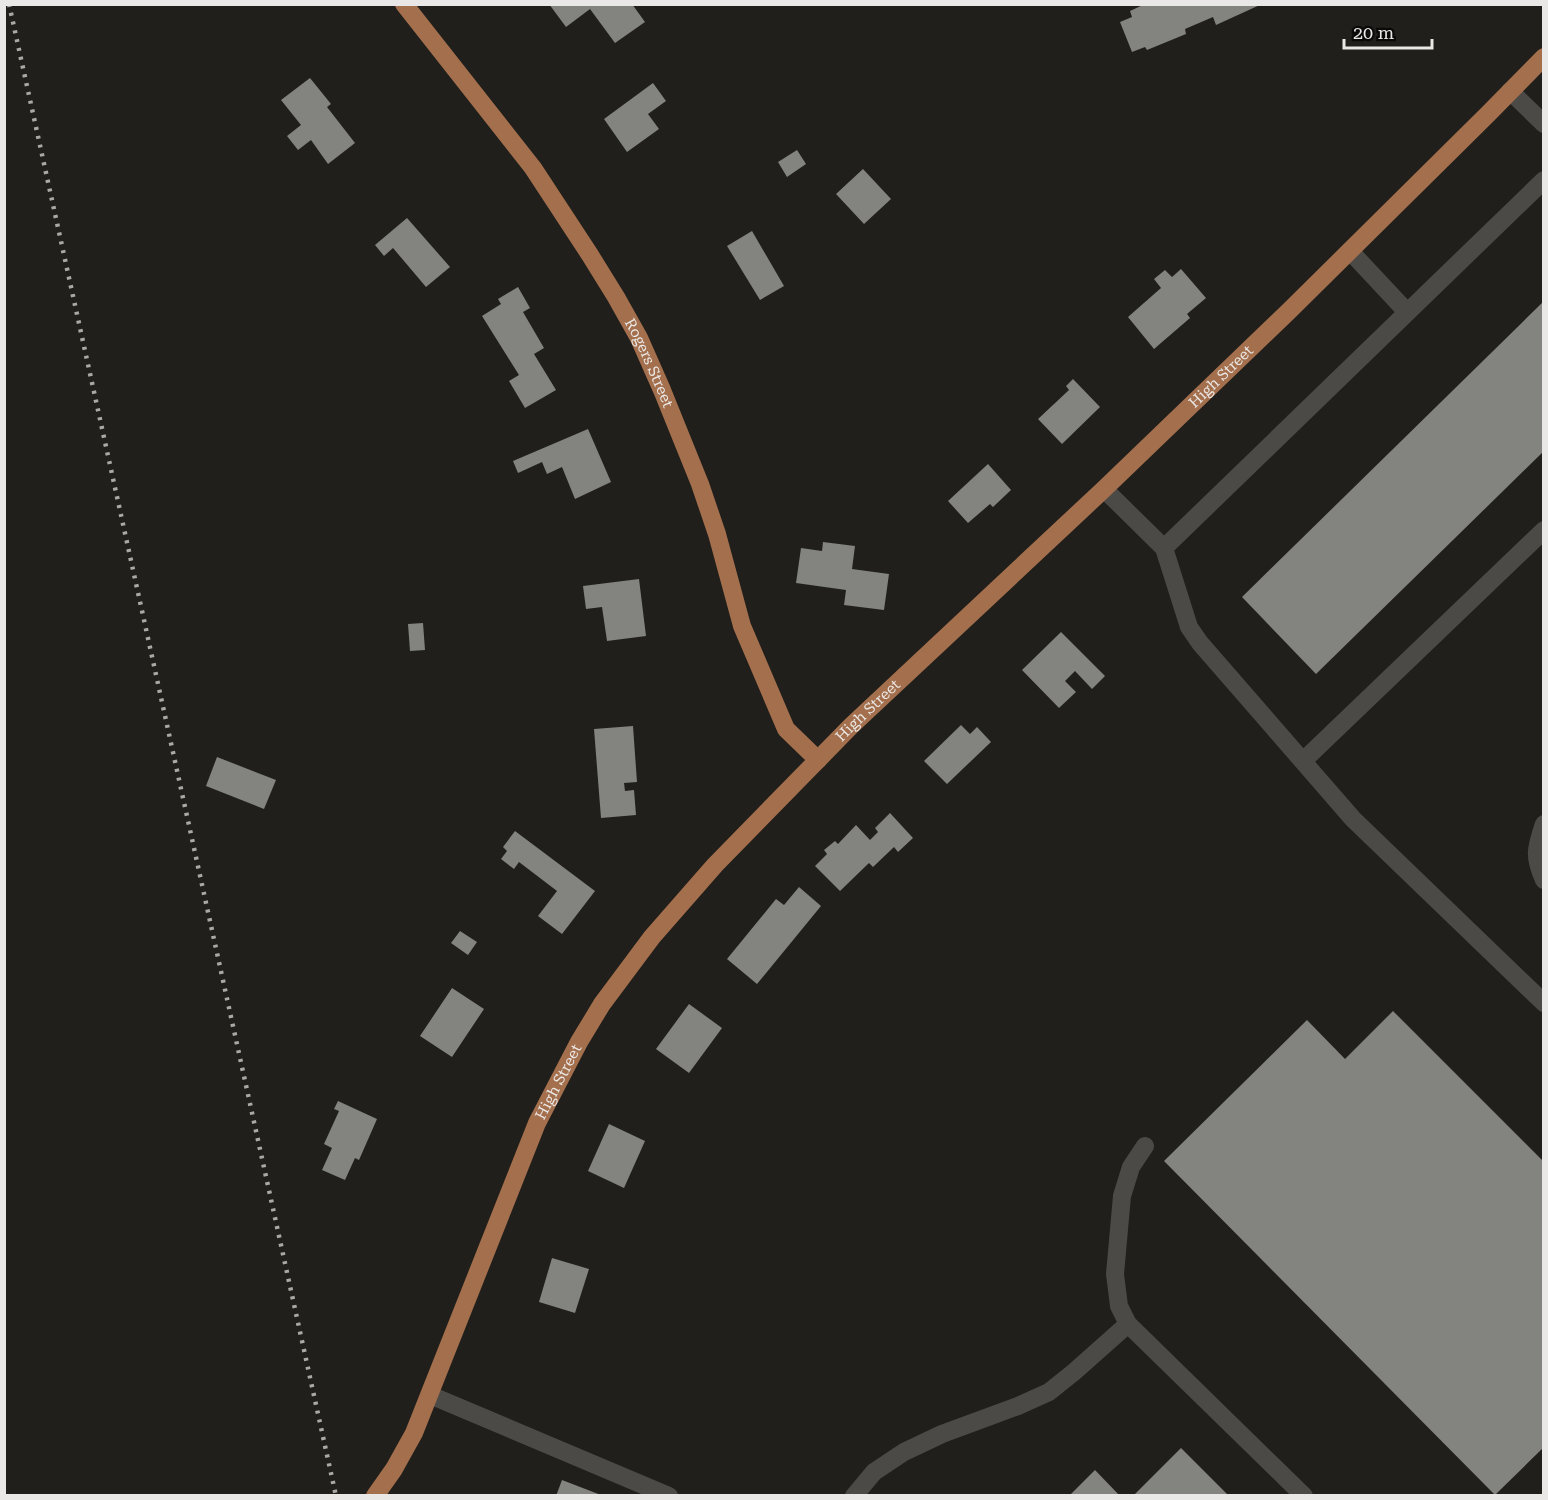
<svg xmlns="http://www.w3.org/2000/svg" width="1548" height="1500" font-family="'Roboto Serif',serif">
<rect width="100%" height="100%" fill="#201f1b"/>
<path fill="#83847f" d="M549,4H632L645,22L615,43L590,9L566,27Z
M1145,4H1262L1216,25L1213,17L1185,29L1186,34L1147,50L1145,47L1132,52L1120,22L1132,17L1130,11Z
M310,78L331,104L327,107L355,143L328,164L311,140L298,150L287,136L301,125L281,100Z
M653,83L666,101L648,114L659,129L627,152L604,119Z
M797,150L806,164L787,177L778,162Z
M863,169L891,199L864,224L836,194Z
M407,218L450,267L426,287L393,248L384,256L375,245Z
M752,231L784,286L760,300L727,246Z
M1181,269L1206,298L1187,314L1190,318L1154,349L1128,317L1161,288L1154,279L1165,270L1172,277Z
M518,287L530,308L523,312L544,348L534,354L556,390L525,408L509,381L519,375L482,316L501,304L498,299Z
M1544,301V451L1316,674L1242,597Z
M1073,379L1100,407L1062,444L1038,419L1069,390L1066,386Z
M588,429L611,482L575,499L562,467L547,474L542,462L518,473L513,461Z
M988,464L1011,490L993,507L990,504L968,523L948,501Z
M823,542L855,546L852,569L889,574L884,610L844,605L846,590L796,583L801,548L822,551Z
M639,579L646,636L607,641L602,607L586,609L583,586Z
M423,623L425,650L410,651L408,624Z
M1061,632L1105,676L1092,689L1075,671L1065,681L1076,692L1059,708L1022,670Z
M961,725L970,734L977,727L991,742L947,784L924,761Z
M633,726L637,782L624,783L625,791L634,790L636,815L601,818L594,729Z
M217,757L276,780L264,809L206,786Z
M890,813L913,838L898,852L894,847L873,867L869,863L840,891L815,866L827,854L824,850L835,841L838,844L856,825L870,840L878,832L875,828Z
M515,831L595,891L562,934L538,916L557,891L519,862L514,869L501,859L507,851L503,847Z
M799,887L821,906L757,984L727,959L776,899L784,905Z
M460,931L477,942L468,955L451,943Z
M452,988L484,1009L452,1057L420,1036Z
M689,1004L722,1028L689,1073L656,1049Z
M1393,1011L1544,1162V1447L1495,1495L1164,1161L1307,1020L1345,1059Z
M338,1101L377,1119L359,1160L355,1158L345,1180L322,1170L332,1148L324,1144L339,1111L334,1109Z
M609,1124L645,1141L624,1188L588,1171Z
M552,1258L589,1269L575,1313L539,1302Z
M1181,1448L1229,1496H1133Z
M1095,1470L1120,1496H1069Z
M562,1480L601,1495V1496H556Z"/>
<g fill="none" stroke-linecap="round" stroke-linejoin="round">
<path stroke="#4c4a46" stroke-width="18" d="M1510,91L1544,124
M1350,251L1407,312
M1104,489L1164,548L1544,180
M1164,548L1189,627L1200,643L1353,819L1544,1003
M1303,761L1544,530
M1544,824C1536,848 1533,856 1544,880
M1145,1146L1131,1167L1122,1196L1115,1274L1119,1306L1128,1324L1304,1496
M430,1395L669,1496
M854,1496L874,1472L904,1452L942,1434L1018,1406L1049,1392L1074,1372L1128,1324"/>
<g stroke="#a46f4d" stroke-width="18">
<path id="s1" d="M404,4L533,168L590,255L616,297L639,338L662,390L700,484L717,534L742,626L754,654L786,729L818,760"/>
<path id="s2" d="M375,1496L394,1469L414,1433L537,1123L579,1042L602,1004L652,937L715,865L851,726L1104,489L1290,310L1489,113L1544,57"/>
</g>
<path stroke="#aba9a7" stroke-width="4.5" stroke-dasharray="3 6" stroke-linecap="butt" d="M9,4L336,1496"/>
</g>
<g text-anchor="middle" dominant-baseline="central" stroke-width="4.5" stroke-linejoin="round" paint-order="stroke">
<g font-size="15" fill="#eae8e6" stroke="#090907">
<text stroke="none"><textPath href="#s1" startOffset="436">Rogers Street</textPath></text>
<text stroke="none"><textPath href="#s2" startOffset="1426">High Street</textPath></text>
<text stroke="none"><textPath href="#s2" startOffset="940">High Street</textPath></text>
<text stroke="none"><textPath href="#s2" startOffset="454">High Street</textPath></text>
</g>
</g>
<rect width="1548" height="1500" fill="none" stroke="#eae8e6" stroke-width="12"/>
<path d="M1344 39v9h88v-9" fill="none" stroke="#eae8e6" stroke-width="3"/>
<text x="1353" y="39" font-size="18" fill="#eae8e6" stroke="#090907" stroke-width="4.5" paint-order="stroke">20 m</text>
</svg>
